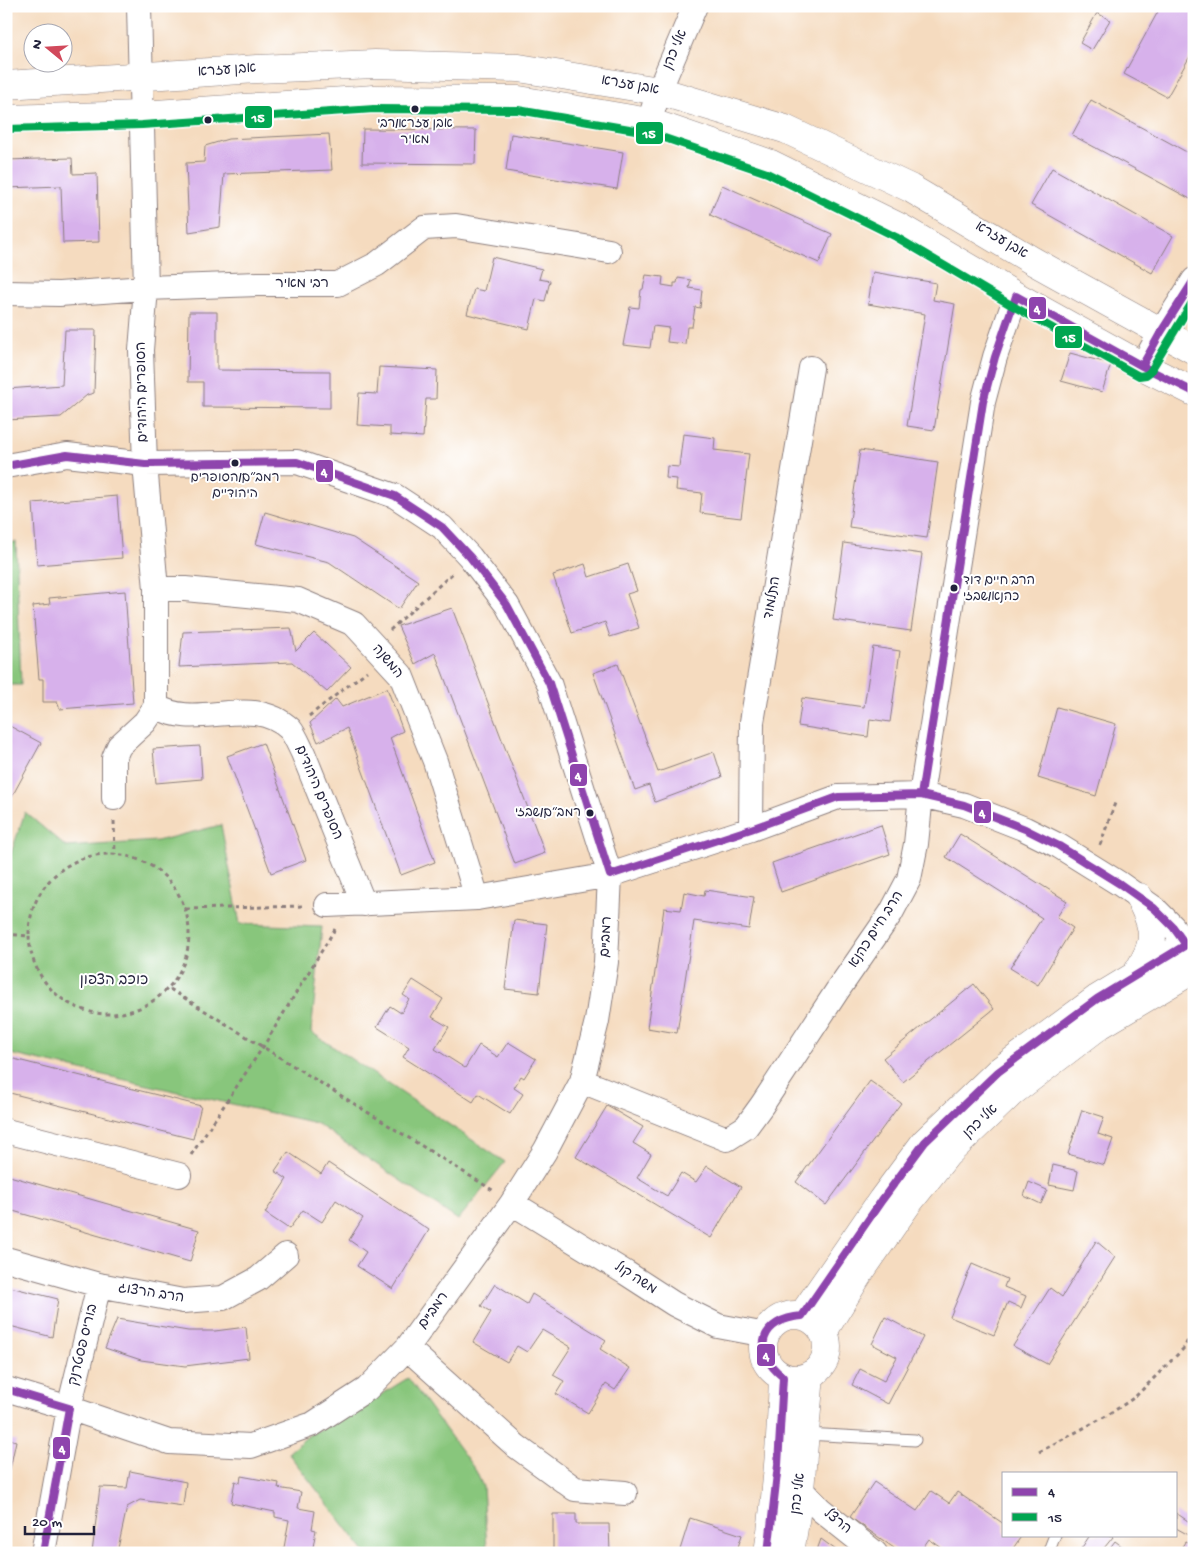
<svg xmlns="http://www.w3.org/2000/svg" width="1200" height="1559" font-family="'Gochi Hand','Playpen Sans Hebrew',sans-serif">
<rect width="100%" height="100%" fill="#fff"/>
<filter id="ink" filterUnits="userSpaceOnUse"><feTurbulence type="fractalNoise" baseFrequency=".02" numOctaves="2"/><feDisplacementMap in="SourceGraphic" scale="10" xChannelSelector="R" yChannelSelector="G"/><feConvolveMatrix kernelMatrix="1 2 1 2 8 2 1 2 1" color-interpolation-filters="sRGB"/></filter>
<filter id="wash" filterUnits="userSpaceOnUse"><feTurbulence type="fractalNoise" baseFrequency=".0096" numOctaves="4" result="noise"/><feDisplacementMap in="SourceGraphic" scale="20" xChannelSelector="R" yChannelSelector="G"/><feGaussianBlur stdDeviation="1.12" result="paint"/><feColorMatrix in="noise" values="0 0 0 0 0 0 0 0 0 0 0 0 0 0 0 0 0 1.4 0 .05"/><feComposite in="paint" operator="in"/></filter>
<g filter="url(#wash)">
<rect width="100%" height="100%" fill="#f5dbbf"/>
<path fill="#88c67c" stroke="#55745c" d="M16,542L21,685H6V543Z
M25,812L66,847L157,841L221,825L240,924L322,927L311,1032L505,1162L458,1220L316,1123L6,1053V868Z
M408,1378L476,1471L483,1487L487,1549L474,1553H366L288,1453L309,1435L341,1419Z"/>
<g id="blocks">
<path fill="#d7b1eb" d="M1161,6H1194V49L1167,97L1124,74Z
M1097,13L1110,20L1092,50L1080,43Z
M1091,100L1194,156V201L1072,135Z
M363,129L476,130L475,164L362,163Z
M329,134L332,170L224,174L220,227L189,232L186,163L204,162L205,146L228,139Z
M511,134L623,152L617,189L506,171Z
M72,158L73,174L97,173L99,242L63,243L61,186L6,188V160Z
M1052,168L1173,236L1152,273L1031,205Z
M722,185L832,234L819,263L710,215Z
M492,257L542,269L539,279L550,281L545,301L536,299L529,329L467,314L474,289L484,291Z
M873,272L936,283L933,300L955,304L934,430L907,426L925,314L868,304Z
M646,275L663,277L662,285L674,287V283H677L678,278L691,280L689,288L702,290L700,308L695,307L692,327H687L685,344L667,342L669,328L653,326L650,348L623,345L630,307L639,308L641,290L643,289Z
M189,312H217V370L330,371V408L203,407V382H188Z
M65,330H96L94,393L87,395L61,417L6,420L7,389L62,385Z
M1070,353L1111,364L1102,392L1061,381Z
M379,367L437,370L436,399H426L423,437L390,435V427L357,425L359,393L377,394Z
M683,434L715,438L714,450L749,454L741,518L700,513L702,493L676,490L677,479L666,478L667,466L679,467Z
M860,450L938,462L927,538L849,527Z
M117,496L122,558L37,565L33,503Z
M265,512L353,538L418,581L399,609L329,562L256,544Z
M844,543L922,554L911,631L833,620Z
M585,564L589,577L628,564L637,591L627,594L639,628L610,637L605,622L572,633L553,575Z
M125,591L133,703L60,709L57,702H43V679H39L33,606L50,604L49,598Z
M452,608L545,853L515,864L435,653L415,664L398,626Z
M291,628L296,651L314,633L351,667L327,692L292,662L179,667L183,632Z
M873,647L900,651L890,722L870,719L868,737L798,726L802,698L864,707Z
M618,664L658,772L714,752L722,777L655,802L649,785L635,790L593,673Z
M387,688L403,731L390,738L435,862L401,875L347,728L318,742L310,723L336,699L342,707Z
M1057,707L1116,724L1096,796L1038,778Z
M6,724L41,743L9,802L6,800Z
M263,743L306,860L271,873L227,756Z
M200,746L202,779L156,783L153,749Z
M881,825L890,854L781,892L772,863Z
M960,834L1067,901L1057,917L1073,928L1038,985L1010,968L1042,918L946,857Z
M705,890L754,897L749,929L694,921L677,1033L647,1028L664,908L681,910L684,892L704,896Z
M514,920L547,924L539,993L505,989Z
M413,980L443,999L432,1017L449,1027L435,1049L465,1068L479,1045L498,1057L508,1042L536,1059L524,1078L521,1076L514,1088L523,1094L510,1114L478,1094L473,1102L403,1057L409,1047L377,1027L390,1006L401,1013L409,999L403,995Z
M974,984L994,1009L903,1082L883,1058Z
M6,1057L201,1106L193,1139L6,1092Z
M870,1081L901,1103L826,1205L796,1182Z
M607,1106L643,1127L633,1143L651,1154L637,1178L667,1196L681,1173L696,1182L707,1166L741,1187L711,1238L576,1157Z
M1082,1110L1104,1117L1098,1134L1113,1139L1104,1165L1068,1154Z
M288,1152L321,1174L328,1163L429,1230L393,1289L357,1266L366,1252L349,1240L363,1218L336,1200L322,1222L303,1210L289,1229L265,1213L287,1179L275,1171Z
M1053,1165L1078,1171L1074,1190L1049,1185Z
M6,1175L199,1230L190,1262L6,1209Z
M1029,1182L1047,1190L1041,1204L1024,1196Z
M1096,1241L1115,1257L1047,1364L1013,1346L1050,1288L1062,1297Z
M972,1264L1007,1279L1004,1287L1026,1296L1021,1308L1008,1302L994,1335L950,1317Z
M495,1284L527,1304L532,1294L606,1340L600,1349L630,1368L615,1390L606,1384L588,1413L556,1394L564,1381L553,1375L571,1347L542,1330L527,1352L517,1346L507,1362L473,1342L491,1312L481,1306Z
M6,1286L58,1299L52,1337L6,1325Z
M885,1317L923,1337L888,1404L852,1385L860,1369L884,1381L897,1357L872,1344Z
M117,1319L188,1331H215L246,1327L249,1358L185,1366L141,1360L105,1348Z
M6,1438L16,1441L7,1483H6Z
M130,1471L186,1482L183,1506L140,1500L127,1507L117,1553H92L100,1487L127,1488Z
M241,1476L279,1483L278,1488L301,1492L298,1508L315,1511L312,1529L316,1530L312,1553H283L289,1520L275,1517V1512L231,1503L235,1481L240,1483Z
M874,1482L917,1511L931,1491L949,1503L957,1492L1004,1524V1535H1022L1010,1553H949L929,1539L919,1553H901L850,1517Z
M1176,1513L1194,1525V1538L1176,1528Z
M553,1514H576V1524H609L610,1553H535V1550L553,1549Z
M690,1518L742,1535L736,1553H679Z
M1090,1535H1111L1113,1537L1100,1553H1086L1081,1549Z
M821,1539L840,1553H816Z
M1115,1541L1131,1553H1106Z
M1185,1542L1194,1546V1553H1178Z"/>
</g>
</g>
<g filter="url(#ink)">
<use href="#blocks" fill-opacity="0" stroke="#8c7e7d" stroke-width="1"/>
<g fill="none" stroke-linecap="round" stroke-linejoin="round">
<defs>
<path id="service" d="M806,1434L915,1440
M1048,1553L1055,1535"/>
<path id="minor" d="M139,6L146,288L141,350L145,464L156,589V706C196,732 251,692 290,729C295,735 299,745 303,753L364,904
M649,122L659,91L695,6
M6,293L59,294L146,288L258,284H338L377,264L424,228L456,226L609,251
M1142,366L1161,332L1194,280
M6,466L67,455L145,464L297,462L395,496L442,527L470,557L507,605L549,683L610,875L606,962L597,1021L582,1081L545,1151L512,1203L407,1348L367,1389L313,1424L251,1446L169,1442L69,1408L6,1389
M156,589H185L298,600L354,624L401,675L435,761L477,898
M114,798V758L119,746L145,722L156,706
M751,829L752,722L811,368
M327,905L477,898L610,875L751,829L838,797L921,795L964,805L1025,829L1059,846L1120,884L1154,908L1173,927L1194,958
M582,1081L727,1139L746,1127L762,1105L837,991L891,913L909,879L916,844L921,795L983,402L995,357L1016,296
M6,1131L179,1175
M512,1203L626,1273L674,1304L718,1326L766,1335
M6,1259L99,1285L183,1301L223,1298L258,1279L286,1255
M407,1348L516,1446L575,1489L625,1493
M800,1489L821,1510L875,1553
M43,1553L69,1408L99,1285"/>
<path id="tertiary" d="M6,85L257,69L375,64L519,68L659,91L785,129L910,188L1033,261L1194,350
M6,119L141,115L374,99L519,100L649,122L771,164L901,228L1016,296L1142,366L1194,392
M1135,976C1157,943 1157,931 1139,897
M763 1347a32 32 0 1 1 64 0a32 32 0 1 1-64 0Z
M802,1316L882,1200L925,1142L998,1072L1097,999L1194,940
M823,1332L858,1275L908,1203L947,1154L1012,1092L1100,1025L1194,969
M768,1553C777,1494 781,1436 783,1377
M790,1553L800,1489L810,1375"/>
</defs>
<use href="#service" stroke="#8c7e7d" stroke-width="13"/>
<use href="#minor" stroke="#8c7e7d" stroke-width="26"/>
<use href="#tertiary" stroke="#8c7e7d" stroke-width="29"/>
<path stroke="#8c7e7d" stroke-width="3" stroke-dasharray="4 4" stroke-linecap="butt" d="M390,630L454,572
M309,716L367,671
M114,821L115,854
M1100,845L1115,803
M29 934a80 80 0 1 1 160 0a80 80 0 1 1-160 0Z
M186,909L304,906
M6,934L29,936
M170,989L494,1191
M191,1155L263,1047L335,929
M1039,1452L1108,1415L1135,1397L1184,1348L1190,1336L1194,1321"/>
<use href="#service" stroke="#fff" stroke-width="11"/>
<use href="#minor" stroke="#fff" stroke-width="24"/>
<use href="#tertiary" stroke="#fff" stroke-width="28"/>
<defs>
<path id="bus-1" d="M1142,366L1161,332L1194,280
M6,466L67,455L145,464L297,462L395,496L442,527L470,557L507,605L549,683L610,875L751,829L838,797L921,795L964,805L1025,829L1059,846L1120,884L1154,908L1173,927L1186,945
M921,795L983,402L995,357L1016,296L1142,366L1194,392
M6,1389L69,1408L43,1553
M768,1553L778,1465L783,1377C750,1351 761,1319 802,1316L882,1200L925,1142L998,1072L1097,999L1194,940"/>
<path id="bus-2" d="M6,129L142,125L374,109L518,110L647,132L767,173L896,237L1011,305L1139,376L1146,375L1150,372L1194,299"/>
</defs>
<use href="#bus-1" stroke="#fff" stroke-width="11"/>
<use href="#bus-2" stroke="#fff" stroke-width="11"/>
<use href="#bus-1" stroke="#8e44ad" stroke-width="8"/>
<use href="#bus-2" stroke="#00a651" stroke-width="8"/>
</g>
</g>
<g fill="#22223b" stroke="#fff" stroke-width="2">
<circle cx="415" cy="109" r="4.5"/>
<circle cx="208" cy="120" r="4.5"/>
<circle cx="235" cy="463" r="4.5"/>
<circle cx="954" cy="588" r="4.5"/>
<circle cx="590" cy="813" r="4.5"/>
</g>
<g text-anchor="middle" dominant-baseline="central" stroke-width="4" stroke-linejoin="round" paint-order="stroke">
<g font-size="13" fill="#22223b" stroke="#fff">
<text x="415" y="124">אבן עזרא/רבי<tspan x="415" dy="16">מאיר</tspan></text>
<text x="235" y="478">רמב״ם/הסופרים<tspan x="235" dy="16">היהודיים</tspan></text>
<text x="963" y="581" text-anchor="start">הרב חיים דוד<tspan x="963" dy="16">כהנא/שבזי</tspan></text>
<text x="581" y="813" text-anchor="end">רמב״ם/שבזי</text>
</g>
<g font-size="14" fill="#22223b" stroke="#fff">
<text transform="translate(676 50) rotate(-67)">אלי כהן</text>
<text transform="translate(227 71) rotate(-4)">אבן עזרא</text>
<text transform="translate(630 86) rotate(10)">אבן עזרא</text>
<text transform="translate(1001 241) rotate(31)">אבן עזרא</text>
<text x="302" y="284">רבי מאיר</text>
<text transform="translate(143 392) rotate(-91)">הסופרים היהודים</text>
<text transform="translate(773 598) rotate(-80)">התלמוד</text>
<text transform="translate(387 662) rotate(50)">המשנה</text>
<text transform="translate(318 793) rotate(67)">הסופרים היהודים</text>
<text transform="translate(877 930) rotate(-57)">הרב חיים כהנא</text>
<text transform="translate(607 937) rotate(-87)">רמב"ם</text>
<text transform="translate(981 1122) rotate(-44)">אלי כהן</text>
<text transform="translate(635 1279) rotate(33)">משה קול</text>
<text transform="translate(151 1294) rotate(9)">הרב הרצוג</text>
<text transform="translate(434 1311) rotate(-54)">רמב"ם</text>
<text transform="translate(84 1345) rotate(-76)">בוריס פסטרנק</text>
<text transform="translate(799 1494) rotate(-83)">אלי כהן</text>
<text transform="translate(837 1522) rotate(39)">הרצל</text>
</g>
<g font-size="15" fill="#22223b" stroke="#fff">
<text x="114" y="981">כוכב הצפון</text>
</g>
</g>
<g stroke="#fff" stroke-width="2">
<rect x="244" y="105" width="29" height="24" rx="5" fill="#00a651"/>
<rect x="635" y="121" width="29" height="24" rx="5" fill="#00a651"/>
<rect x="1028" y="296" width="19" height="24" rx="5" fill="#8e44ad"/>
<rect x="1054" y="325" width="29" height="24" rx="5" fill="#00a651"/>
<rect x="315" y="459" width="19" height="24" rx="5" fill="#8e44ad"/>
<rect x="569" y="763" width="19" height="24" rx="5" fill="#8e44ad"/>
<rect x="973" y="800" width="19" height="24" rx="5" fill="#8e44ad"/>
<rect x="756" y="1343" width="20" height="24" rx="5" fill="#8e44ad"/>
<rect x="52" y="1436" width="19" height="24" rx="5" fill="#8e44ad"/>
</g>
<g font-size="14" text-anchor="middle" font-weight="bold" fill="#fff">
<text x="258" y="122">15</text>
<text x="649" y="138">15</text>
<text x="1037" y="313">4</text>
<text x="1069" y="342">15</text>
<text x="324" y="476">4</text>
<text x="578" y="780">4</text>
<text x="982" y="817">4</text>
<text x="766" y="1360">4</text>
<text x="62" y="1453">4</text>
</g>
<rect width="1200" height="1559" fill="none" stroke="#fff" stroke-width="25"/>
<rect x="1002" y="1472" width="175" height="65" fill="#ffffff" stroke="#a7a7b1"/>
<rect x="1012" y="1488" width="25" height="8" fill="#8e44ad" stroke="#a7a7b1"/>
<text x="1048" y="1496" font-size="15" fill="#22223b">4</text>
<rect x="1012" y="1513" width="25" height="8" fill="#00a651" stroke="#a7a7b1"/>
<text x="1048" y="1522" font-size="15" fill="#22223b">15</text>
<g transform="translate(48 48) rotate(288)"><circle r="24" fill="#ffffff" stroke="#a7a7b1"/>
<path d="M0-4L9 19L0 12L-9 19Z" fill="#d1495b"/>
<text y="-8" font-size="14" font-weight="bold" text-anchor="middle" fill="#22223b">N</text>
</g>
<path d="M25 1526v8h69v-8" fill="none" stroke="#22223b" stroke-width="2.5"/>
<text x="32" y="1526" font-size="15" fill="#22223b" stroke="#ffffff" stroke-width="4" paint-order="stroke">20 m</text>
</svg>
